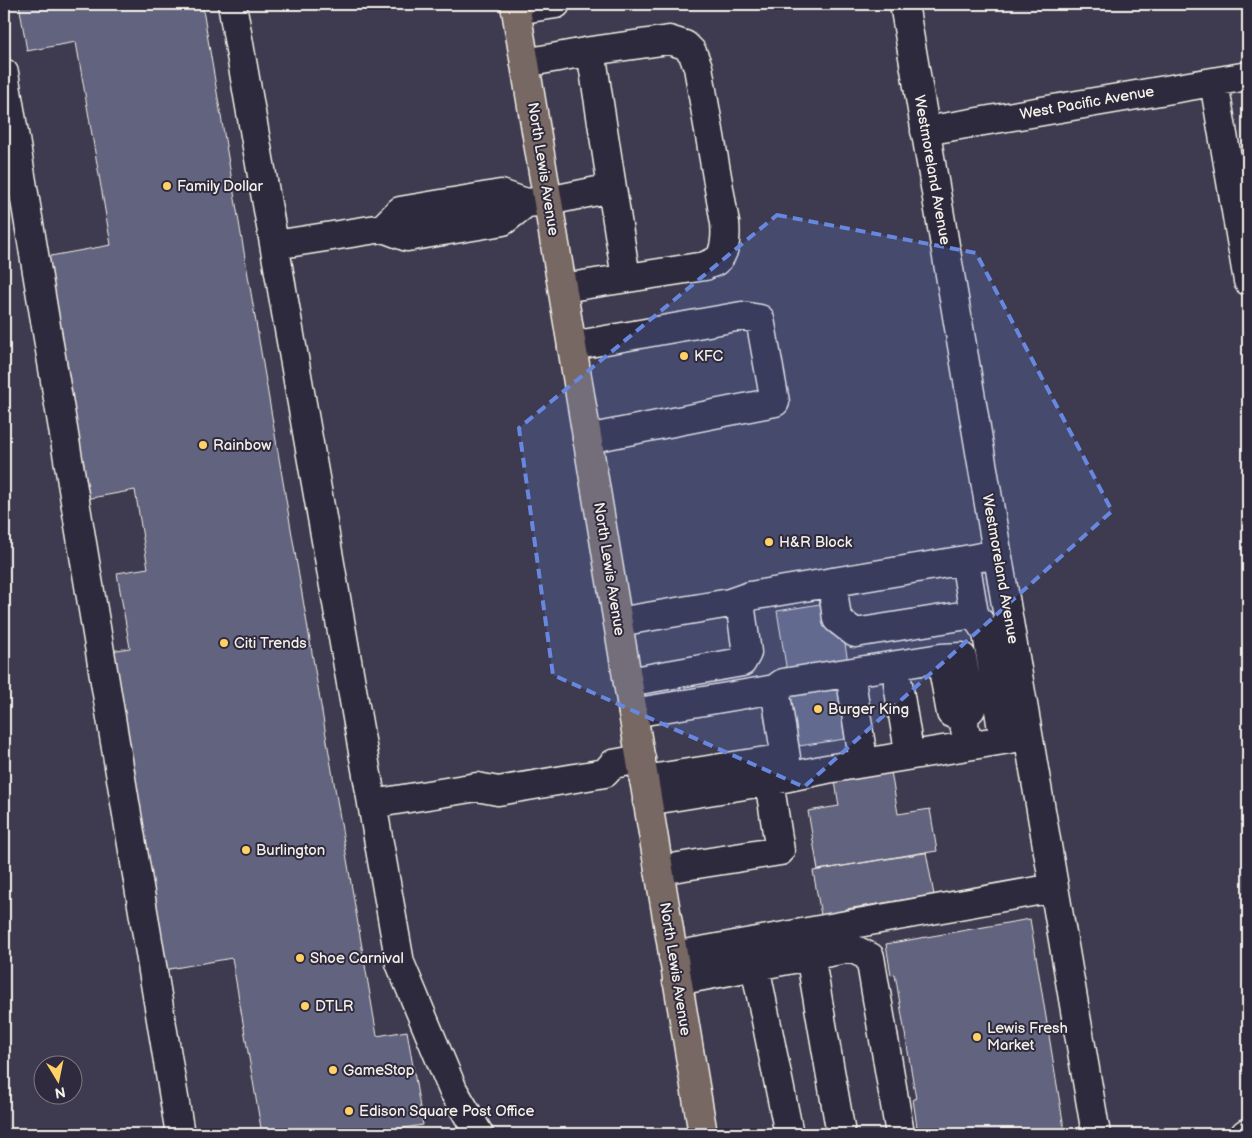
<svg xmlns="http://www.w3.org/2000/svg" width="1252" height="1138" font-family="'Balsamiq Sans',sans-serif">
<rect width="100%" height="100%" fill="#3e3b50"/>
<filter id="ink" filterUnits="userSpaceOnUse"><feTurbulence type="fractalNoise" baseFrequency=".02" numOctaves="2"/><feDisplacementMap in="SourceGraphic" scale="10" xChannelSelector="R" yChannelSelector="G"/><feConvolveMatrix kernelMatrix="1 2 1 2 8 2 1 2 1" color-interpolation-filters="sRGB"/></filter>
<g filter="url(#ink)">
<path fill="#62647e" stroke="#f4f1e8" d="M19,4H202L377,1036L407,1031L423,1125L366,1134H262L232,958L158,971L104,652L130,648L117,573L148,568L135,490L86,499L45,257L111,245L76,42L27,51Z
M826,603L831,634L843,632L849,668L788,678L777,611Z
M840,686L847,724L843,725L845,739L799,746L790,694Z
M890,765L898,814L930,809L937,851L818,870L808,811L839,806L834,775Z
M926,852L934,895L846,909L847,911L821,915L813,871Z
M1030,919L1065,1134H918L913,1099H916L895,974L891,975L886,944Z"/>
<g fill="none" stroke-linecap="round" stroke-linejoin="round">
<defs>
<path id="minor" d="M232,4L400,963L453,1090L479,1134
M904,4L1096,1134
M516,10L556,4
M4,73L180,1134
M1214,82L1248,281
M925,131L1248,76
M612,188L626,278
M383,228L400,211L501,194L526,203L548,201L612,188L591,51L525,63
M275,245L383,228L407,237L503,221L526,203
M563,288L705,266C708,264 713,263 716,261C726,254 726,234 725,223L698,67L692,52L685,45L669,40L591,51
M572,346L742,316L760,319L775,402L587,439
M965,560L974,614L987,633L1010,630
M832,582L837,619L855,633L974,614
M730,603L750,596L965,560L997,554
M618,622L730,603L741,610L747,653L742,662L628,682
M987,633L1001,723
M941,658L951,713L963,717L965,729
M850,673L861,746
M898,684L907,739
M775,689L783,683L941,658L962,657L971,709L963,717
M633,713L775,689L786,758L644,780
M647,801L769,781L827,769L1028,736
M372,804L477,787L498,791L605,773L613,764L641,759
M659,870L780,851L769,781
M810,955L841,1134
M673,956L1054,888
M755,966L789,1134
M677,981L851,948L870,957L900,1134
M1245,1134L1248,1132"/>
<path id="major" d="M515,4L703,1134"/>
</defs>
<use href="#minor" stroke="#f4f1e8" stroke-width="31"/>
<use href="#major" stroke="#f4f1e8" stroke-width="31"/>
<use href="#minor" stroke="#2f2a3d" stroke-width="28"/>
<use href="#major" stroke="#776864" stroke-width="28"/>
</g>
</g>
<path fill="#6887de" fill-opacity="0.2" stroke="#6887de" stroke-width="4" stroke-dasharray="10 6" stroke-linejoin="round" d="M777,215L976,253L1112,511L804,787L553,675L519,428Z"/>
<g fill="#ffd166" stroke="#2f2a3d" stroke-width="2">
<circle cx="167" cy="186" r="5"/>
<circle cx="684" cy="356" r="5"/>
<circle cx="203" cy="445" r="5"/>
<circle cx="769" cy="542" r="5"/>
<circle cx="224" cy="643" r="5"/>
<circle cx="818" cy="709" r="5"/>
<circle cx="246" cy="850" r="5"/>
<circle cx="300" cy="958" r="5"/>
<circle cx="305" cy="1006" r="5"/>
<circle cx="977" cy="1037" r="5"/>
<circle cx="333" cy="1070" r="5"/>
<circle cx="349" cy="1111" r="5"/>
</g>
<g text-anchor="middle" dominant-baseline="central" stroke-width="4" stroke-linejoin="round" paint-order="stroke">
<g font-size="15" fill="#f4f1e8" stroke="#2f2a3d">
<text transform="translate(1087 103) rotate(-10)">West Pacific Avenue</text>
<text transform="translate(543 169) rotate(81)">North Lewis Avenue</text>
<text transform="translate(932 170) rotate(80)">Westmoreland Avenue</text>
<text transform="translate(609 569) rotate(81)">North Lewis Avenue</text>
<text transform="translate(1000 569) rotate(80)">Westmoreland Avenue</text>
<text transform="translate(675 969) rotate(81)">North Lewis Avenue</text>
</g>
<g font-size="15" fill="#f4f1e8" stroke="#2f2a3d" text-anchor="start">
<text x="177" y="186">Family Dollar</text>
<text x="694" y="356">KFC</text>
<text x="213" y="445">Rainbow</text>
<text x="779" y="542">H&amp;R Block</text>
<text x="234" y="643">Citi Trends</text>
<text x="828" y="709">Burger King</text>
<text x="256" y="850">Burlington</text>
<text x="310" y="958">Shoe Carnival</text>
<text x="315" y="1006">DTLR</text>
<text x="987" y="1028">Lewis Fresh<tspan x="987" dy="17">Market</tspan></text>
<text x="343" y="1070">GameStop</text>
<text x="359" y="1111">Edison Square Post Office</text>
</g>
</g>
<rect width="1252" height="1138" fill="none" stroke="#2f2a3d" stroke-width="20"/>
<rect x="10" y="10" width="1232" height="1118" fill="none" stroke="#f4f1e8" stroke-width="2" filter="url(#ink)"/>
<g transform="translate(58 1080) rotate(170)"><circle r="24" fill="#2f2a3d" stroke="#7e7a81"/>
<path d="M0-4L9 19L0 12L-9 19Z" fill="#ffd166"/>
<text y="-8" font-size="14" font-weight="bold" text-anchor="middle" fill="#f4f1e8">N</text>
</g>
</svg>
